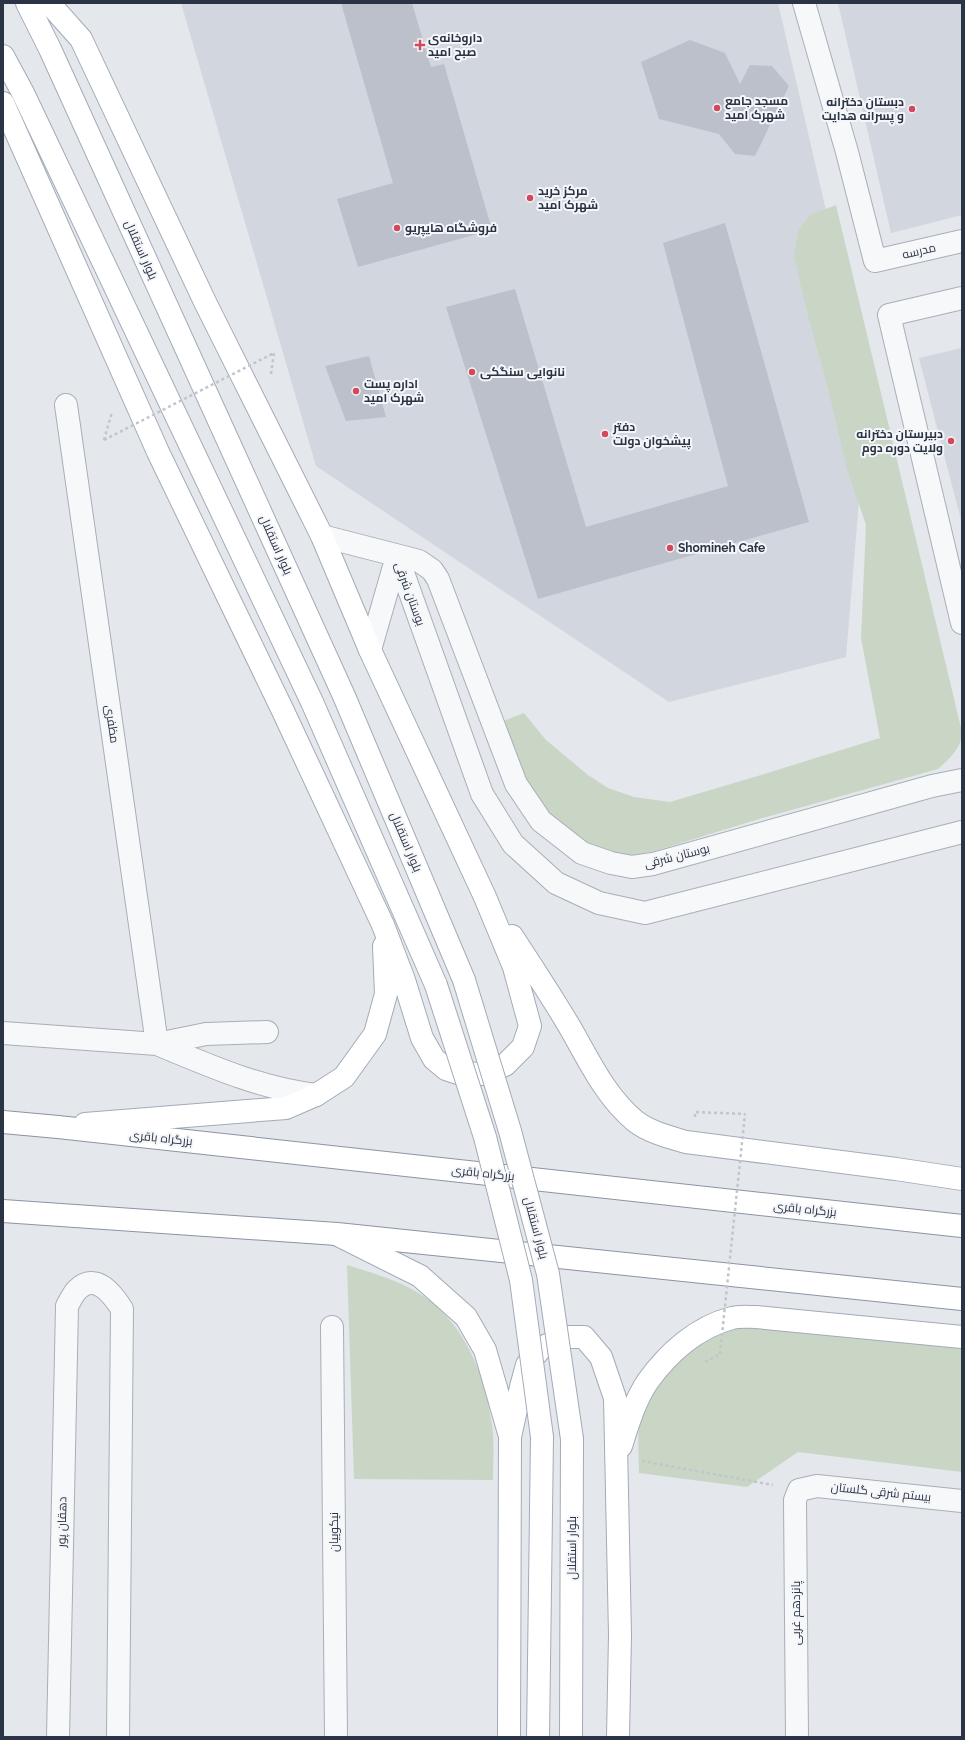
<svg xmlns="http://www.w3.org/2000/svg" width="965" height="1740" font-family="Raleway,Cairo,sans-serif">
<rect width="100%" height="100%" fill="#e4e7ec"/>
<path fill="#d2d6de" d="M181,3H778L868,392L846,657L669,702L316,466Z
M838,3H962V215L891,233Z
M962,348V524L919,358Z"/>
<path fill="#c9d6c5" d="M836,205L962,732C962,748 949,759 938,769L759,819L655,851L633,855L614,852L593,845L571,835L538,802L528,786L501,722L524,713L546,740L588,775L608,788L634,797L670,802L761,775L880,738L861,638L866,525L847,469L826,380L808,316L794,256L798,231L810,215Z
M347,1265C373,1273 401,1281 423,1296C464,1323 484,1373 491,1419C495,1438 493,1460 493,1480L354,1479Z
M752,1324L962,1348V1472L798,1452L747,1487L639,1473C639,1453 636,1430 642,1412C654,1377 697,1340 731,1328C738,1326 745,1325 752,1324Z"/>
<path fill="#bbc0ca" d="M341,3H412L431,67L444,64L492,230L358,267L337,199L393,183Z
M690,40L725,53L740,84L750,65L772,66L789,86L755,156L735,154L719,134L659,119L641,62Z
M725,223L809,522L538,599L446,307L515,289L586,527L728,486L663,243Z
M369,356L386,417L346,421L325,366Z"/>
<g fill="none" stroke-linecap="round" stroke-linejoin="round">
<defs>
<path id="minor" d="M804,3L847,152L875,261L962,241
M962,298L889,315L962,623
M66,405L157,1044C210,1066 259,1088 316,1095
M322,536L419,561L432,570L438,579L516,784L541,821L582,853L611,863L632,867L653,864L932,786L962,780
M397,556L482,794L513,844L556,883L599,903L645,913L962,832
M370,650L397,556
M3,1033L157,1044L206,1034L267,1032
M332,1327L336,1737
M58,1737L67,1306C70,1301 73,1294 77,1290C96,1271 113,1295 122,1309L118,1737
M797,1737L795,1500L799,1490L817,1486L962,1501"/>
<path id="major" d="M27,3L50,49L344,696L464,980
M3,56L23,93L312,702L436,985
M3,103L158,452L283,711L383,925L404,980L422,1038L434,1059L446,1069L458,1073L484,1074L505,1065L523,1047L530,1026L514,967L485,897L370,650L322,536L205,302L81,39L49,3
M512,936C531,965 550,994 568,1024C588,1058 604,1095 635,1121C649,1132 669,1137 686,1142L896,1169L962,1179
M85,1124L286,1108L316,1095L344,1077L375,1034L386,994L384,946
M338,1235L420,1276L466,1317L485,1350L509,1433
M621,1446C628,1424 635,1400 648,1381C668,1353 697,1327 732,1318C739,1316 748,1317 756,1317L962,1337
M509,1737L510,1437L521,1387L527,1365L541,1348L565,1337H584L601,1357L615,1398L620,1635L618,1737
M538,1737L542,1437
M571,1737L572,1439"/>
<path id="highway" d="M3,1122L58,1127L962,1226
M3,1211L337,1234L962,1299"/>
</defs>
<use href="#minor" stroke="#a9aeb7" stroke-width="24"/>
<use href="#major" stroke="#a3abb8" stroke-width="24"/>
<use href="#highway" stroke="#8b94a3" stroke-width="24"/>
<path stroke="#c2c5cb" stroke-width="2.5" stroke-dasharray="3 3" stroke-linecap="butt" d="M271,374L274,353
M104,440L112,412
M695,1117V1112L745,1114
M705,1362L720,1354
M642,1461L773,1485"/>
<use href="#minor" stroke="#f7f8fa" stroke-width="22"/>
<use href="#major" stroke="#fff" stroke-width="22"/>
<use href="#highway" stroke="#fff" stroke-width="22"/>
<defs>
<path id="major-bridge" d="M464,980L510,1131L548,1274L572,1439
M436,985L485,1137L521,1280L542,1437"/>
</defs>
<use href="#major-bridge" stroke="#a3abb8" stroke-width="24" stroke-linecap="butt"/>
<path stroke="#c2c5cb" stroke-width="2.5" stroke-dasharray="3 3" stroke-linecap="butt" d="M104,440L274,353
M720,1354L745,1114"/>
<use href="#major-bridge" stroke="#fff" stroke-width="22"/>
</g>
<g fill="#d1495b" stroke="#f4f6f9" stroke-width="1.5">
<path d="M418 39h4v4h4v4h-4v4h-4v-4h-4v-4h4z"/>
<circle cx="717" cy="108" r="4"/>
<circle cx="912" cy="109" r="4"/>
<circle cx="530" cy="198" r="4"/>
<circle cx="397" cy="228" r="4"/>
<circle cx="472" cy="372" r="4"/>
<circle cx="356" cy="391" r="4"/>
<circle cx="605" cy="434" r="4"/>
<circle cx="951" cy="441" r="4"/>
<circle cx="670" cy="548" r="4"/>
</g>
<g text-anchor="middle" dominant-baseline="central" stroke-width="4" stroke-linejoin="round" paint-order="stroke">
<g font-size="12" font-weight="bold" fill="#2b3445" stroke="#f4f6f9" text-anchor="start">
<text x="428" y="38">داروخانه‌ی<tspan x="428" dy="14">صبح امید</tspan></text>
<text x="725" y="101">مسجد جامع<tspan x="725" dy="14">شهرک امید</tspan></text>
<text x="904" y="102" text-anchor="end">دبستان دخترانه<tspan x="904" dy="14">و پسرانه هدایت</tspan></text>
<text x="538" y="191">مرکز خرید<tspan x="538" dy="14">شهرک امید</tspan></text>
<text x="405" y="228">فروشگاه هایپریو</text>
<text x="480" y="372">نانوایی سنگکی</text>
<text x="364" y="384">اداره پست<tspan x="364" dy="14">شهرک امید</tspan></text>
<text x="613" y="427">دفتر<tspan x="613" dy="14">پیشخوان دولت</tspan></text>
<text x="943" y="434" text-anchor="end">دبیرستان دخترانه<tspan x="943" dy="14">ولایت دوره دوم</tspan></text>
<text x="678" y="548">Shomineh Cafe</text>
</g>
<g font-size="12" fill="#2b3445" stroke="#f4f6f9">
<text transform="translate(141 250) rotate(66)">بلوار استقلال</text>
<text transform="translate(919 251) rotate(-13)">مدرسه</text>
<text transform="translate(276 545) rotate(66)">بلوار استقلال</text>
<text transform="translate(410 594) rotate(70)">بوستان شرقی</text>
<text transform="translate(112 724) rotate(82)">مظفری</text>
<text transform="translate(406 842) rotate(67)">بلوار استقلال</text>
<text transform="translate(677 856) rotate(-14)">بوستان شرقی</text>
<text transform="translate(161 1138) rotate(6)">بزرگراه باقری</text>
<text transform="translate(483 1173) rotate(6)">بزرگراه باقری</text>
<text transform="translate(805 1209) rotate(6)">بزرگراه باقری</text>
<text transform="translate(536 1228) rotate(75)">بلوار استقلال</text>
<text transform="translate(881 1492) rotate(6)">بیستم شرقی گلستان</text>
<text transform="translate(62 1522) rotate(-89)">دهقان پور</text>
<text transform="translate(334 1532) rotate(-90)">نیکوییان</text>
<text transform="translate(572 1548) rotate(-90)">بلوار استقلال</text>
<text transform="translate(796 1613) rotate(-90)">پانزدهم غربی</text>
</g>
</g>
<rect width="965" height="1740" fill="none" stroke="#2b3445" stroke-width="8"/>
</svg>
